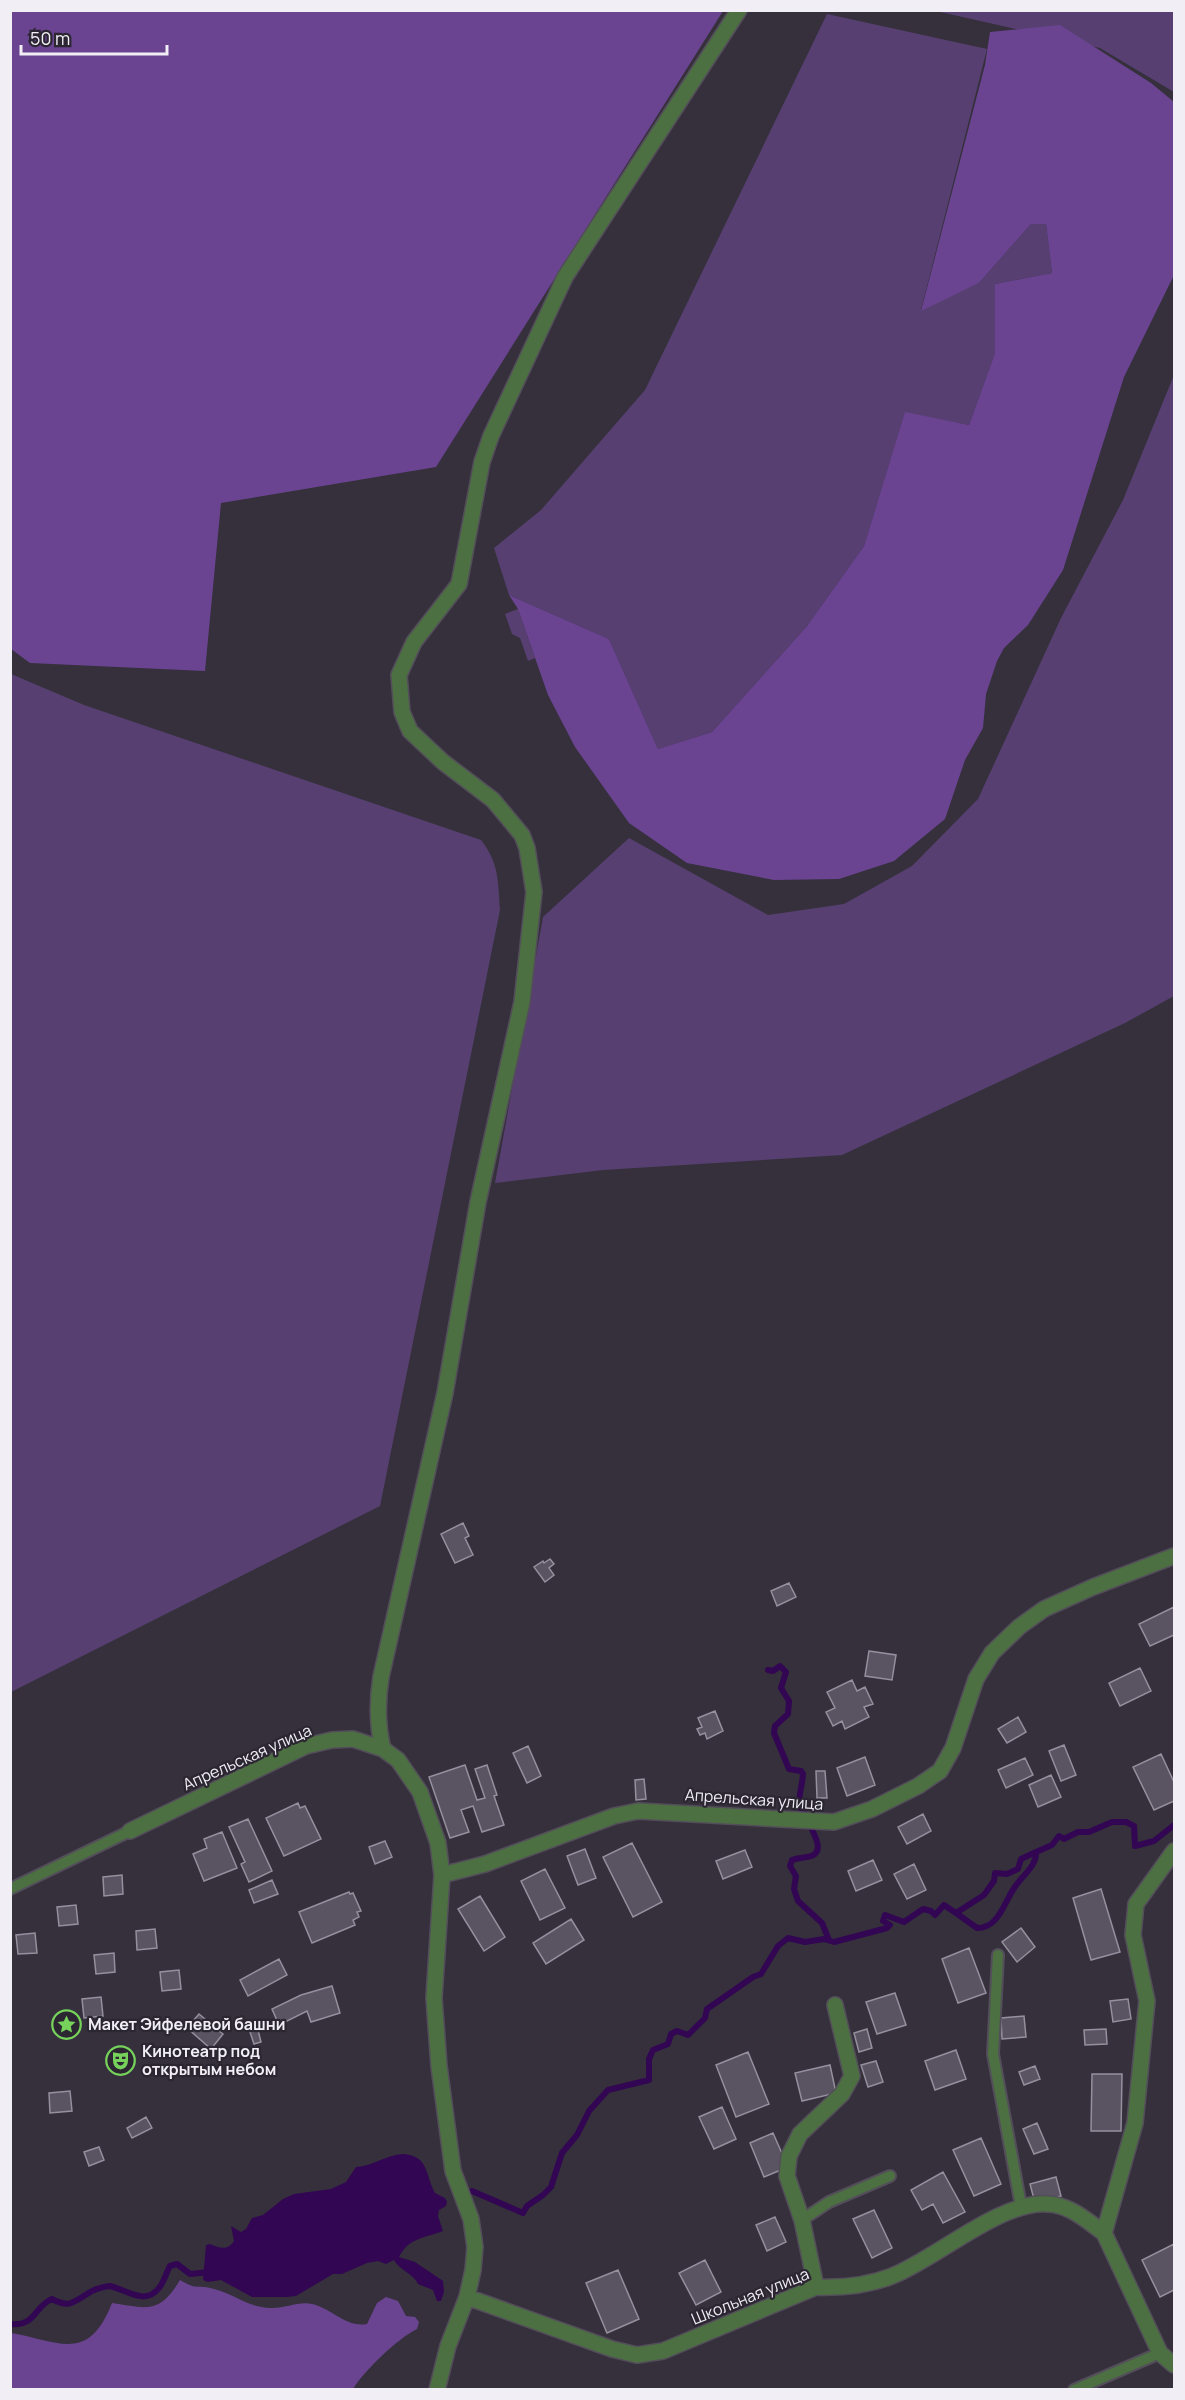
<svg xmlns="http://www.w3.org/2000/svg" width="1185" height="2400" font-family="Manrope,sans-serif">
<rect width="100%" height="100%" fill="#35303c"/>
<path fill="#574071" d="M936,11H1174V92L1100,48Z
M827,14L987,49L921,310L979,283L1031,224H1046L1052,273L995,284V353L969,425L905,413L864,546L807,626L712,732L658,749L609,639L509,595L494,548L541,510L645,390Z
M1174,375V996L1125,1023L842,1155L603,1170L495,1183L543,917L629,838L768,915L844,904L912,866L978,799L1061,618L1123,500Z
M518,609L535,658L528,661L520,638L512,634L505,614Z
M11,674L84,705L481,840C499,863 498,881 500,910L380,1506L11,1692Z"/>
<path fill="#6a4491" d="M11,10H723V11L436,467L221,503L205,671L30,663L11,649Z
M1060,25L1151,83L1174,102V275L1124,377L1063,570L1028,625L1004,648L997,661L986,694L983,728L965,760L945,819L894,861L839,879L774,880L687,863L629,823L575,747L548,695L518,609L509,595L609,639L658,749L712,732L807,626L864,546L905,412L969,425L995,353V284L1052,273L1046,224H1031L979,283L921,311L985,65L990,32Z
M180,2280C198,2291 197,2284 214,2289C235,2294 246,2307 270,2308C284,2309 298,2301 312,2304C331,2308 346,2328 367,2324L377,2303L386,2297L398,2301L406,2316L415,2317L419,2322L417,2329C398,2338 364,2371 353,2389H11V2333C59,2341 88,2364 112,2303C147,2308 159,2315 180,2280Z"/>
<path fill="#320652" d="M403,2154C429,2156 425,2174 435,2193L445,2198L447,2202L446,2206L439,2210L438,2216L443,2231C426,2238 409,2237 399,2257L415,2262L443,2281L444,2292L441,2301H437L433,2290L418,2284C413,2273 400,2271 394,2260L386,2264L378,2261L367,2263L342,2274H333L296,2296L287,2297H252L221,2280L208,2282L203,2280L206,2245L210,2244C220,2248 227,2251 234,2241L231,2226L241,2232L246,2229L252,2218L263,2215L283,2199L294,2194L331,2189L346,2182L356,2167C373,2166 386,2155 403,2154Z"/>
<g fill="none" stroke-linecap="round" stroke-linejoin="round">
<path stroke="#320652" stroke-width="6" d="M768,1670L773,1671L780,1666L786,1672L781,1688L789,1701L788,1714L775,1726L774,1733L789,1769L801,1771L803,1774C802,1793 793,1803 808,1817
M810,1825C814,1835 827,1854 807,1857C801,1858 797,1858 792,1860L790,1866L796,1876L794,1889L798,1901L822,1923L829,1940
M956,1913L977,1928C983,1928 989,1926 994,1921C1004,1911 1008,1895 1017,1884C1024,1874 1037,1865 1036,1852L1052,1845L1059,1836L1064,1839L1078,1832H1089L1112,1822H1126L1134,1826L1135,1846L1154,1841L1174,1825
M472,2191L523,2213L527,2206L543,2195L551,2187L562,2153L577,2135L589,2111L608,2090L649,2080V2059L653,2050L668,2044L671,2034L677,2031L688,2035L705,2018L707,2009L753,1977L761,1974L778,1946L788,1938L805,1942L824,1939L834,1942L887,1928L890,1925L883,1921L885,1915L904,1922L923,1909L931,1911L935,1915L944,1905L956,1913L984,1895L994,1881L995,1873L1007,1874L1018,1869L1021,1859L1036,1852
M10,2324C36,2327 34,2306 52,2299C69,2308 72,2303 87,2294C94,2289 102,2287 110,2286C127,2290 145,2306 159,2288C164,2282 166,2273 170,2266L177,2264L190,2274L210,2272"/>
</g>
<path fill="#5a5462" stroke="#958f9e" stroke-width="1.5" d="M463,1523L469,1536L465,1538L473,1555L455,1563L441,1534Z
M550,1559L554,1564L549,1568L554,1575L545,1582L534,1567L543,1561L544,1563Z
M789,1583L796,1597L777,1606L771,1591Z
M1174,1607V1635L1150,1646L1139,1624Z
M869,1651L896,1655L892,1680L865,1676Z
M1140,1668L1151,1691L1120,1706L1109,1683Z
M852,1680L857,1691L865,1687L873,1704L864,1707L869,1717L845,1729L842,1721L833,1726L826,1712L835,1708L827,1692Z
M715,1711L723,1731L707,1739L705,1733L700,1735L697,1729L702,1727L698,1718Z
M1018,1717L1026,1732L1007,1743L998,1729Z
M1064,1745L1076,1775L1061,1781L1049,1751Z
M528,1746L541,1776L527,1783L513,1753Z
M1161,1754L1174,1782V1801L1154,1810L1133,1767Z
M865,1757L875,1785L847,1796L837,1768Z
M1025,1758L1033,1775L1006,1788L998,1770Z
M465,1765L477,1800L485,1798L475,1769L487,1765L497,1795L494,1796L504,1825L482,1832L473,1806L461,1810L469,1832L450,1838L429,1777Z
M816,1771H825L827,1798H817Z
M1051,1775L1061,1797L1038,1807L1029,1785Z
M644,1779L646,1799L636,1800L635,1780Z
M298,1803L300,1808L305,1806L321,1839L284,1856L266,1818Z
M923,1814L931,1831L907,1844L898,1827Z
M248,1819L272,1871L249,1882L241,1864L245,1862L229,1827Z
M222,1832L237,1868L204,1881L193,1854L207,1848L204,1839Z
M385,1841L392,1857L375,1864L369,1847Z
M632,1843L662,1902L633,1917L603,1857Z
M585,1849L596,1878L578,1885L567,1856Z
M745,1850L752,1867L723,1879L716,1861Z
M873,1860L882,1880L856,1891L848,1871Z
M914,1864L926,1890L907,1899L894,1874Z
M545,1869L565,1908L540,1920L521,1881Z
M122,1875L123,1894L104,1896L103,1877Z
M272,1880L278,1894L254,1903L249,1890Z
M1101,1889L1120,1952L1091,1960L1073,1898Z
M349,1892L350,1894L353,1893L361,1911L357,1912L359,1917L353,1920L355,1925L312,1943L299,1912Z
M480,1896L505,1937L484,1951L458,1909Z
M76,1905L78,1924L59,1926L57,1907Z
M571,1919L584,1940L546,1964L533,1943Z
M1021,1928L1035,1947L1017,1962L1002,1942Z
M155,1929L157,1948L137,1950L136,1931Z
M35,1933L37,1953L18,1954L16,1935Z
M969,1948L986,1993L958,2003L942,1959Z
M114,1953L115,1972L96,1974L94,1955Z
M279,1959L287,1975L248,1996L240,1980Z
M179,1970L181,1989L162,1991L160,1972Z
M332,1986L340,2013L311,2022L307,2011L279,2025L272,2009L301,1995Z
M895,1993L906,2025L877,2034L866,2002Z
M101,1997L103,2016L84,2018L82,1999Z
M1128,1999L1131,2019L1113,2022L1110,2001Z
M199,2014L223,2034L211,2049L187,2028Z
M1024,2016L1026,2037L1002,2039L1001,2018Z
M867,2029L872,2048L859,2052L854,2033Z
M1106,2029L1107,2044L1085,2045L1084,2030Z
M258,2030L261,2042L254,2044L250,2032Z
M956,2050L966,2079L935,2090L925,2061Z
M748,2052L769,2104L736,2117L716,2065Z
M876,2061L883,2082L868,2087L861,2065Z
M830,2065L836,2093L802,2101L795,2073Z
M1035,2066L1040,2079L1024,2085L1019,2072Z
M1092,2074H1122L1121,2131H1091Z
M70,2091L72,2111L50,2113L49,2093Z
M722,2107L736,2139L714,2149L699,2117Z
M146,2117L152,2128L132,2138L127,2128Z
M1037,2123L1048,2149L1034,2154L1023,2129Z
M773,2133L788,2167L764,2177L750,2143Z
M981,2138L1001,2184L974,2196L953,2150Z
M99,2147L104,2160L89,2166L84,2152Z
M943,2172L965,2212L943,2223L933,2204L922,2210L911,2190Z
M1056,2177L1061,2196L1035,2203L1030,2184Z
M874,2210L892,2248L872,2258L853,2219Z
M775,2217L786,2242L767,2251L756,2225Z
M1174,2244V2290L1160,2297L1142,2260Z
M705,2260L721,2292L696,2305L679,2273Z
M618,2270L639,2319L607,2333L586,2283Z"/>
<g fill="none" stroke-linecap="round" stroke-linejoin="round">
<defs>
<path id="service" d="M10,1889L130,1831
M998,1955L993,2054L1021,2206
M802,2220L829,2202L890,2176
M1074,2390L1160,2353"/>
<path id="minor" d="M383,1749C377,1725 377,1702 381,1677L445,1393L478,1202L522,1002L534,892L527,848L522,835L493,800L443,762L410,731L402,712L399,675L414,642L459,584L482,462L491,436L565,277L739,10
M130,1831L306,1746L332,1740L353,1739L383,1749L398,1760L420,1792L438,1843L442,1875L434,1998L439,2066L453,2171L471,2219L475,2247L473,2270L467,2297L448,2346L437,2390
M1174,1851L1136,1904L1133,1935L1147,2001L1135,2123L1104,2233L1160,2353L1174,2365
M442,1875L485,1864L614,1816L638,1811L834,1822L872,1809L918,1786L940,1771L953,1748L976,1679L992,1653L1019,1627L1044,1609L1093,1587L1174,1556
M816,2287L802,2220L787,2176L789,2156L800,2134L842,2094L852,2076L835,2005
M467,2297L612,2349L637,2355L663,2351L816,2287C843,2288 867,2286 892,2276C936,2259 1001,2200 1048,2204C1070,2205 1086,2220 1104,2233"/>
</defs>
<use href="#service" stroke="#534e5a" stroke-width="14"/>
<use href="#minor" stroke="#534e5a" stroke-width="18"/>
<use href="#service" stroke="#4c7041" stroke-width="10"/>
<use href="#minor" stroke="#4c7041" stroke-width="15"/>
</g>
<defs>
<symbol id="sight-ring" viewBox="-11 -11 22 22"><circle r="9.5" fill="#2b2632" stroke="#76d25a" stroke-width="1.5"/><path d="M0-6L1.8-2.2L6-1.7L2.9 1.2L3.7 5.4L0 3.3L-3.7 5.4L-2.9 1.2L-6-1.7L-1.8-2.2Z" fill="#76d25a"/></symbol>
<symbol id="theatre-ring" viewBox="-11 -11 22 22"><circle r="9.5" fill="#2b2632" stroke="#76d25a" stroke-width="1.5"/><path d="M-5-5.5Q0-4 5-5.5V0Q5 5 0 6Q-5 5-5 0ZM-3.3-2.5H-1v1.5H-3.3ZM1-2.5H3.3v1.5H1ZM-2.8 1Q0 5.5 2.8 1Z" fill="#76d25a"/></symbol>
</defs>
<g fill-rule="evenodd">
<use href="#sight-ring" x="50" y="2008" width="33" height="33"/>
<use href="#theatre-ring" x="104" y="2044" width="33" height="33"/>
</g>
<g text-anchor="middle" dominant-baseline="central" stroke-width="4.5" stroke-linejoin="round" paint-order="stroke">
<g font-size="16" fill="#f1eef6" stroke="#2b2632">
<text transform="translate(247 1757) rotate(-24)">Апрельская улица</text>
<text transform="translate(754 1799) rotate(4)">Апрельская улица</text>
<text transform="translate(750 2296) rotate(-22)">Школьная улица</text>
</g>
<g font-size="16" font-weight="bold" fill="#f1eef6" stroke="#2b2632" text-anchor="start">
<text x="88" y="2024">Макет Эйфелевой башни</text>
<text x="142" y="2051">Кинотеатр под<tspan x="142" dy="18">открытым небом</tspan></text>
</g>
</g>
<rect width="1185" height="2400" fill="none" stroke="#f1eef6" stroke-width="24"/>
<path d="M21 45v9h146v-9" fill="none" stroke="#f1eef6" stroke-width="3"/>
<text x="30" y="45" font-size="18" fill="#f1eef6" stroke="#2b2632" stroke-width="4.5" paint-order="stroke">50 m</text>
</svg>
